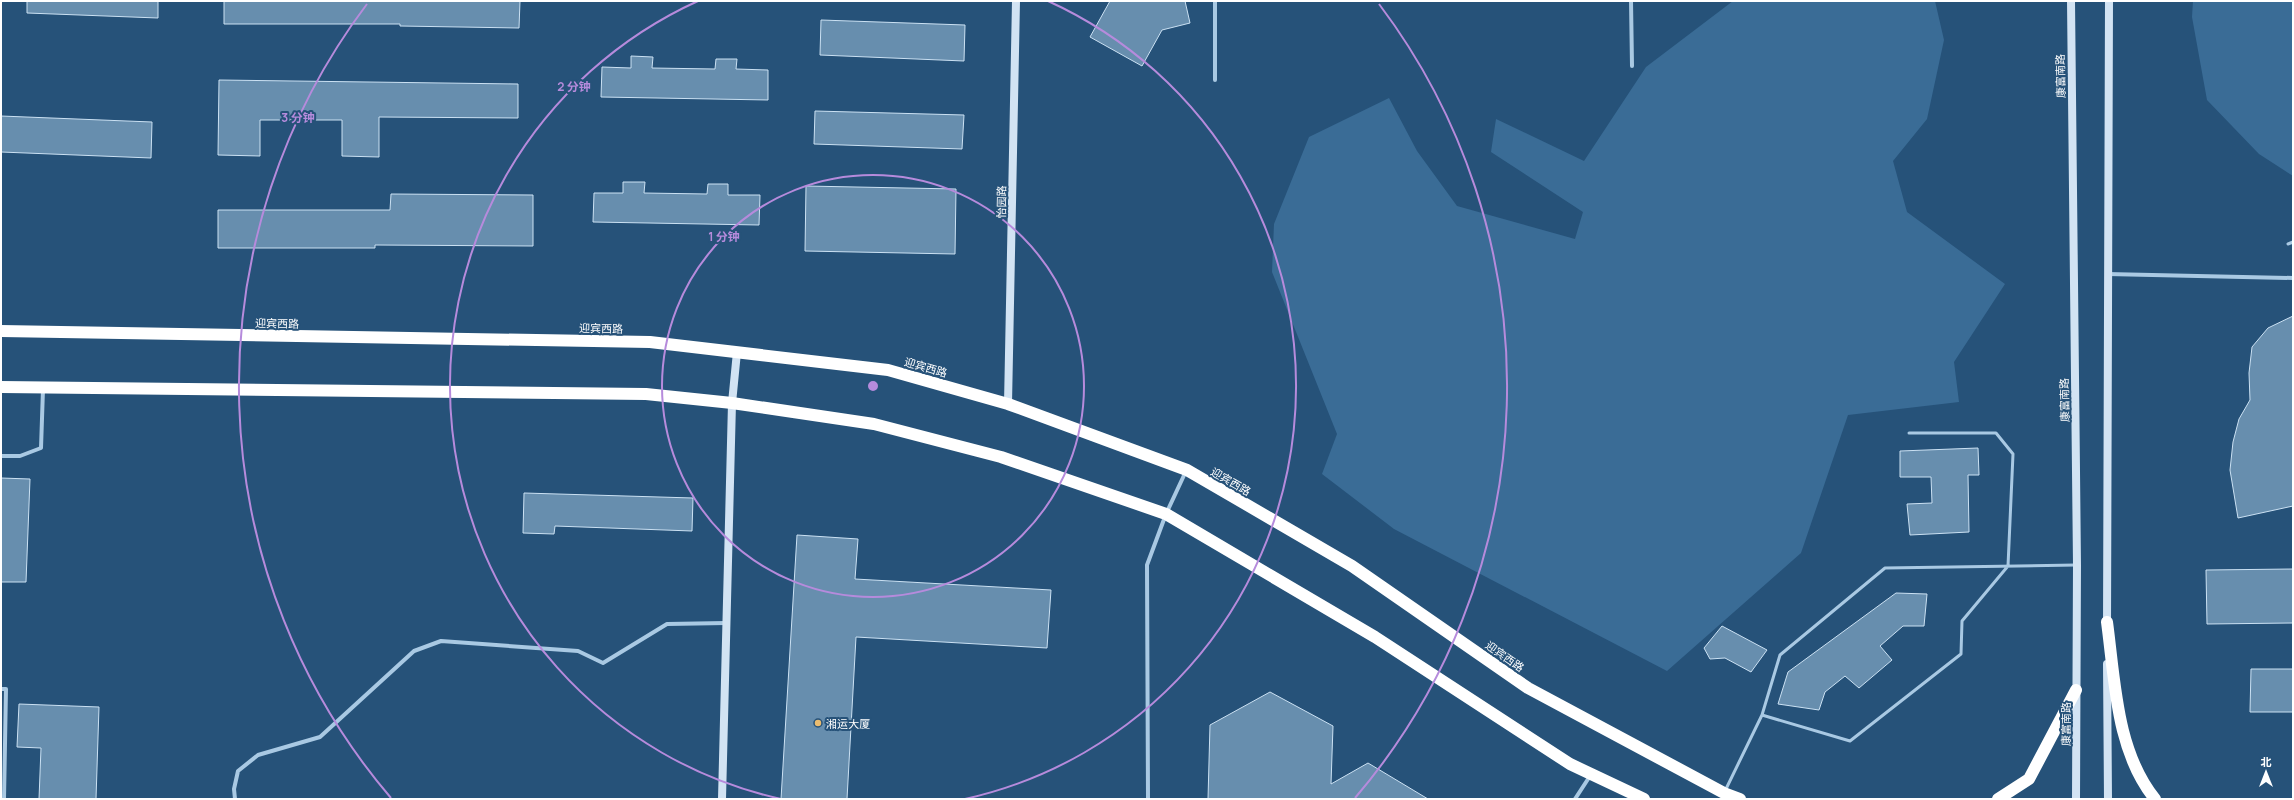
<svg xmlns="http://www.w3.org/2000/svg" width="2294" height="800" font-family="Manrope,'Noto Sans SC',sans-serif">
<rect width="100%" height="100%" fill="#265279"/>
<path fill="#3a6c96" d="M1733,1H1935L1944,40L1927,119L1893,161L1907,212L2005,284L1954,362L1959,402L1848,415L1801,553L1667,671L1394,529L1322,474L1337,434L1272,272L1274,224L1309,137L1389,98L1417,151L1457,206L1575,239L1583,212L1491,152L1496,119L1584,161L1646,67Z
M2193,1H2293V176L2259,154L2207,100L2192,17Z"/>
<path fill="#678eae" stroke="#cbe1f3" d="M27,1H158V18L27,13Z
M224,1H520L519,28L400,26V24H224Z
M1110,1H1185L1190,23L1162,30L1142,66L1090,37Z
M821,20L965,25L964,61L820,55Z
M631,56L653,57L652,68L715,69L716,59H737L736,69L768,70V100L601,97L602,67L631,68Z
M219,80L518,84V118L379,117V157L342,156V120H260V156L218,155Z
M815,111L964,115L962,149L814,144Z
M1,116L152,122L151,158L1,152Z
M623,182H645L644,193L707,194L708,184H728V195H760L759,225L593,222L594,193H623Z
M806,186L956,189L955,254L805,251Z
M391,194L533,195V246L375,245V248H218V210H390Z
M2293,316V506L2238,518L2230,470L2233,442L2239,419L2250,400L2249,373L2252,347L2268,328Z
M1978,448L1979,475H1968L1969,532L1910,535L1907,504L1932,503L1931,477H1900V451Z
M1,478L30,479L26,582H1Z
M524,493L693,498L692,531L555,526L554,534L523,533Z
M797,535L858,539L855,579L1051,590L1047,648L856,637L847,799H781Z
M2293,569V623L2207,624L2206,570Z
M1896,593L1927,594L1924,626H1903L1880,646L1892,660L1859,688L1845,676L1825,692L1819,710L1778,704L1788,672Z
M1722,626L1767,650L1751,672L1725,658L1710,659L1704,648Z
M2251,669H2293V712H2250Z
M1270,692L1333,726L1331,784L1368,763L1428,799H1208L1210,725Z
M19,704L99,707L96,799H39L41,748L17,747Z"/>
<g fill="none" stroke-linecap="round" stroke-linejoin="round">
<path stroke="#a9c9e3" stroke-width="3" d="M2288,244L2293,242
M1762,715L1850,741L1961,654L1962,621L2008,566L2013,454L1996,433H1909
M1725,791L1762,715L1780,655L1885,568L2076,565"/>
<path stroke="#a9c9e3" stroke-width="4" d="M1215,1V80
M1631,1L1632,66
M2107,274L2293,278
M1,456H20L41,448L43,389
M1,689H6L4,799
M235,799L234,789L238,771L258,755L320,737L414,651L441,641L578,651L603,663L667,624L726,623
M1148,799L1147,565L1166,514L1186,471
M1575,799L1590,776"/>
<path stroke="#d2e3f3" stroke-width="8" d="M2071,1L2077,565L2076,799
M1008,404L1016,1
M2107,626L2109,1
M2107,664L2108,799
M722,799L732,403L737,352"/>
<path stroke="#fff" stroke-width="12" d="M1,331L650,342L888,370L1008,404L1187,470L1352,566L1528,688L1724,793L1740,799
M1,387L646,394L732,403L874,424L1001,457L1166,514L1375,637L1570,764L1644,799
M2107,622C2115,681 2116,751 2155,799
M1998,799L2029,779L2076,690"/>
</g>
<g fill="none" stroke="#b68bdc" stroke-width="2">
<circle cx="873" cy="386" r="211"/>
<path d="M781 799A423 423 0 0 1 698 1M1048 1A423 423 0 0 1 965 799"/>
<path d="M391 798A634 634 0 0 1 367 4M1379 4A634 634 0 0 1 1355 798"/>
</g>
<circle fill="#ebbc6f" stroke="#265279" stroke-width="1.5" cx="818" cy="723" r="4"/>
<g text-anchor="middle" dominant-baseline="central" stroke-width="4" stroke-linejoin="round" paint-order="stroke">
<g font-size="11" fill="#fff" stroke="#265279">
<text transform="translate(2060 76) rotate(-91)">康富南路</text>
<text transform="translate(1001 202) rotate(-89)">怡园路</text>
<text transform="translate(277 323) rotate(1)">迎宾西路</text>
<text transform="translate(601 328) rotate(1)">迎宾西路</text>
<text transform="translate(926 367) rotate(16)">迎宾西路</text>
<text transform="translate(2064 400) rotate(-91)">康富南路</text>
<text transform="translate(1231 481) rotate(30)">迎宾西路</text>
<text transform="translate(1505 656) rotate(35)">迎宾西路</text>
<text transform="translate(2065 724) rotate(-90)">康富南路</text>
</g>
<g font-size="11" fill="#fff" stroke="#265279" text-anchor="start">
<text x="826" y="723">湘运大厦</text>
</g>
</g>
<circle cx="873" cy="386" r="6" fill="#b68bdc" stroke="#265279" stroke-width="2"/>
<g font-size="12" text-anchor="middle" font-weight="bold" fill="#b68bdc" stroke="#265279" stroke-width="4" stroke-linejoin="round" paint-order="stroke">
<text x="574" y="91">2 分钟</text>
<text x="298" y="122">3 分钟</text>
<text x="724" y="241">1 分钟</text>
</g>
<rect width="2294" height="800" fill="none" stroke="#ffffff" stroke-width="4"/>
<g transform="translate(2266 772)" stroke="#265279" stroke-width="3" paint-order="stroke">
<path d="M0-3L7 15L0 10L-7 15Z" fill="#ffffff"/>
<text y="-6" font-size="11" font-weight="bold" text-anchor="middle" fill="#ffffff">北</text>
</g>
</svg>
